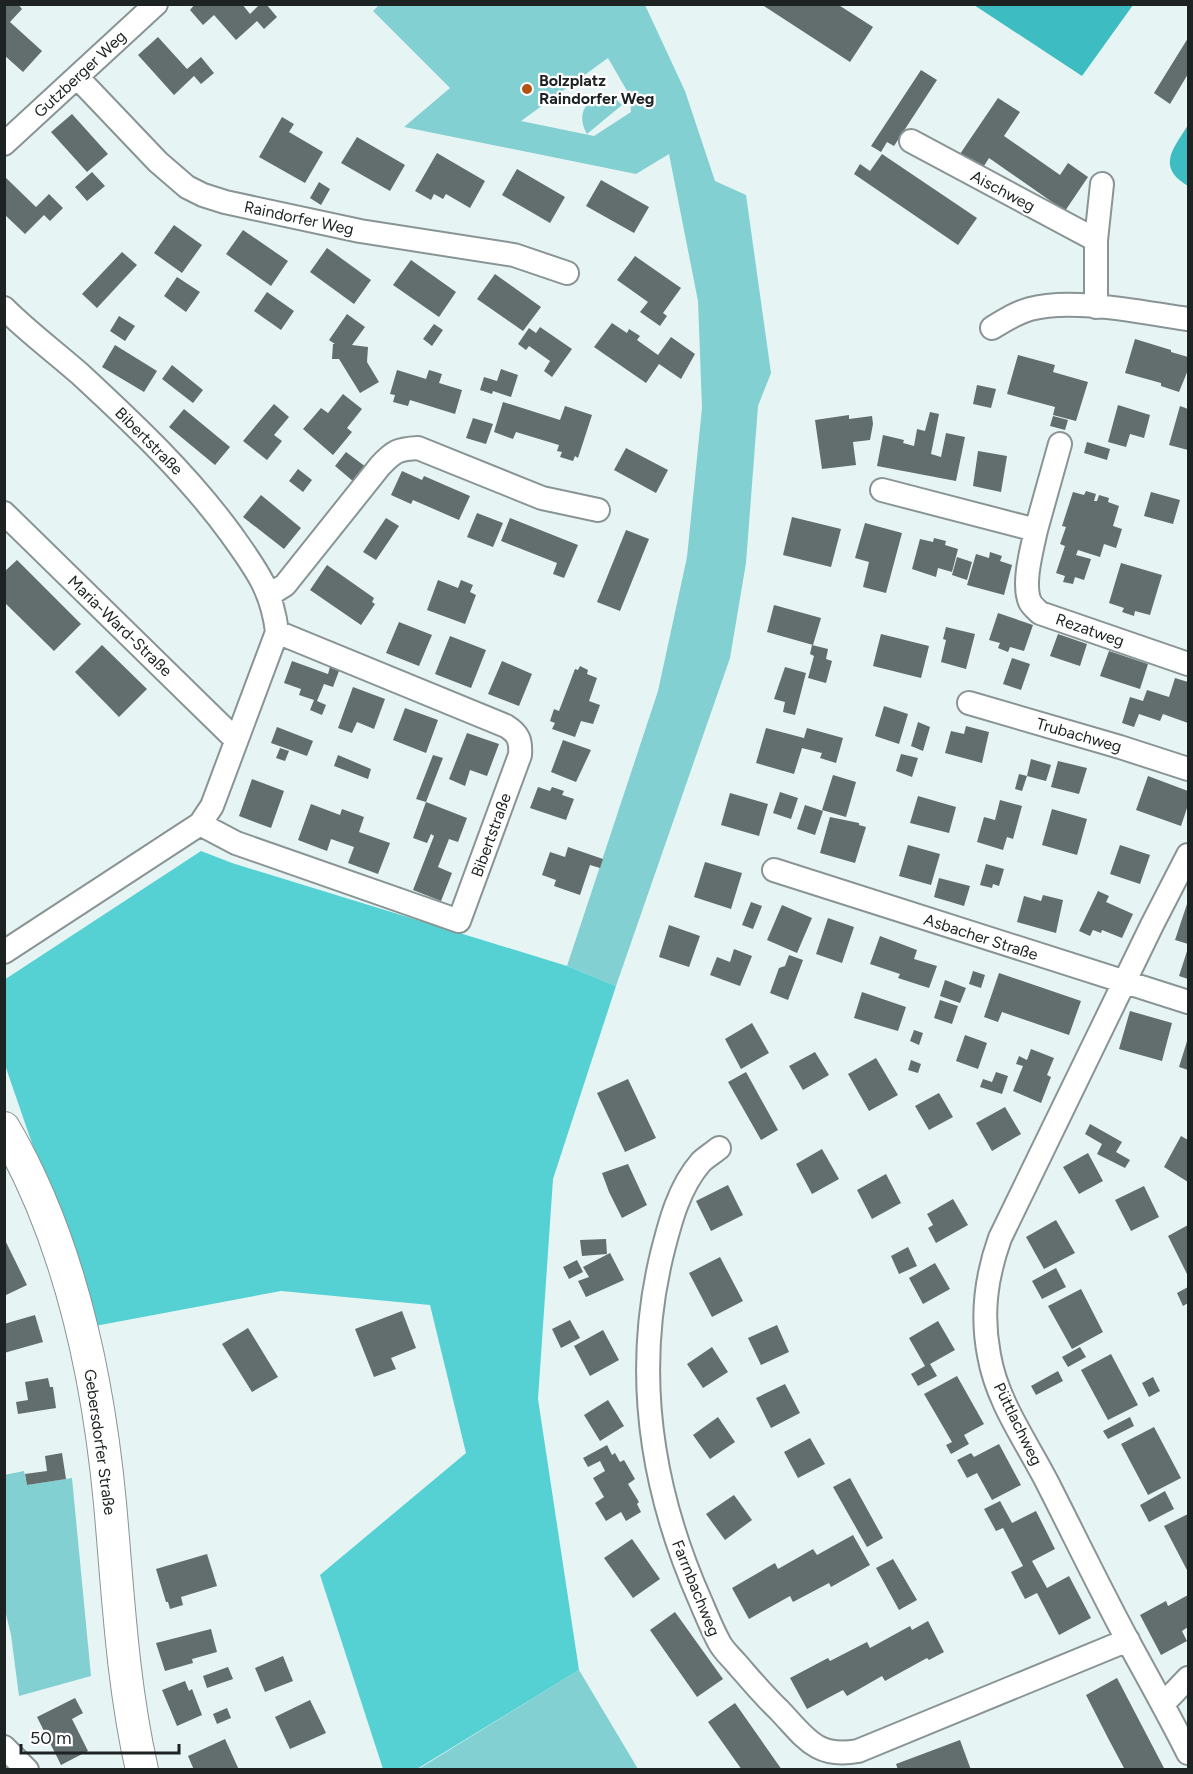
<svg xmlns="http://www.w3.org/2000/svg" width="1193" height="1774" font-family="Figtree,sans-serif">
<rect width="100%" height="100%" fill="#e7f4f4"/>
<path fill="#83d0d2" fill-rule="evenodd" d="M380,4L645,5L685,91L715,181L746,195L771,373L758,406L746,563L730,658L616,986L567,966L658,691L687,557L702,408L698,301L669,154L636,174L404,127L450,88L373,11ZM608,58L630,96L631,112L594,136L521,121Z
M602,96L616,99L622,105L587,134C577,117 583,101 602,96Z
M24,1471L27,1485L72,1478L91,1676L19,1696L11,1635L5,1610L4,1475Z
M579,1670L638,1769L417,1770Z"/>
<path fill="#55d1d4" d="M201,851L232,863L567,966L616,986L553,1179L538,1399L579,1670L417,1769H383L320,1575L466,1453L430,1305L281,1291L95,1326L5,1065L4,980Z"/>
<path fill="#3dbdc1" d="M974,5H1133L1082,76Z
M1188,125V186C1156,167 1173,149 1188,125Z"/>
<path fill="#626d6d" d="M4,4H18L22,9L10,22L42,51L23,72L4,55Z
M195,4H242L250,14L260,4H266L277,17L264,29L257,21L236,40L214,15L203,25L190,10Z
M761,4H837L873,27L850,62Z
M158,37L187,69L201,57L214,73L201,84L194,76L174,95L138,55Z
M1188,38V74L1170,104L1154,93Z
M921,70L937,80L894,146L887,142L881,152L871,146Z
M998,98L1020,112L1004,136L1060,175L1068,163L1088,177L1065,211L989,158L982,169L960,154Z
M72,114L108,154L87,172L51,132Z
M282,117L294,124L289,132L323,152L305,183L259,157Z
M357,137L405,165L390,191L341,163Z
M437,153L485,181L470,208L446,194L443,199L434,194L431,200L415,191Z
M882,154L977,218L958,245L854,174L860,164L870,171Z
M517,169L565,197L550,223L502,195Z
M92,172L105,186L87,201L75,187Z
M4,176L36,207L49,194L63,208L50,221L44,215L25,234L4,214Z
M601,180L649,207L634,233L586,206Z
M319,182L330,189L321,205L310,198Z
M174,225L202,245L182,273L154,253Z
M243,230L288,261L271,286L226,254Z
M327,248L371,280L354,304L310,272Z
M122,252L137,265L97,308L82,294Z
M635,256L681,288L663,313L667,316L660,326L640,312L648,302L617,280Z
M411,260L456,292L439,317L393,285Z
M495,274L541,307L523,331L477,299Z
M177,277L200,292L186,312L164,296Z
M267,292L294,311L281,330L254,311Z
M347,314L365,327L352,345L368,347L367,362L379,382L360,393L339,359H332L333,344H335L329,340Z
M119,316L135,326L125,341L110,331Z
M612,323L627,333L629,329L640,336L637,340L658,355L671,337L695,354L681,379L659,364L646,383L594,347Z
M434,324L443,330L432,346L423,339Z
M540,327L572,349L552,377L544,371L550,361L529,346L526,350L518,344L529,328L536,333Z
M1135,339L1171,350V352L1188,357V370L1179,392L1161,386V383L1125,373Z
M115,345L157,371L144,392L102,367Z
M1018,355L1055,365L1053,372L1088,382L1076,421L1053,415L1055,407L1007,394Z
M172,365L203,390L193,403L162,379Z
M501,369L518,375L511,397L493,391L492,394L480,390L484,377L497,381Z
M397,370L426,379L429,370L442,374L439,383L462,390L455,414L410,400L408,406L393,402L395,395L390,394Z
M977,385L996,389L991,408L973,404Z
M343,394L362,409L347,428L352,432L333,455L303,429L321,408L328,413Z
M503,402L560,420L565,406L592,415L578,458L575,456L573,461L560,457L562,452L557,451L559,445L516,432L513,439L494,432Z
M274,404L289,417L274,435L282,441L267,460L243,441Z
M1118,405L1150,415L1144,438L1130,434L1126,447L1108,442Z
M1180,406L1188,409V450L1169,445Z
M184,409L230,447L215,465L169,427Z
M930,412L939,414L931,454L941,457L946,433L965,437L956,481L877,466L883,435L904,440L903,443L914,446L917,429L925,431Z
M849,415V419L872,416L873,424L870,440L853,442L856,465L822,469L815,420Z
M1053,416L1068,420L1065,430L1050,426Z
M473,418L493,424L486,444L466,438Z
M1087,442L1110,449L1107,460L1084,453Z
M626,448L668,470L656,493L614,470Z
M978,451L1007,456L1001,492L973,486Z
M346,452L366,467L354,482L335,466Z
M298,469L312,480L303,492L289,481Z
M402,471L422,480L424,476L470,496L459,520L413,500L411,504L391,495Z
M1086,491L1096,494L1094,501H1097L1099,495L1109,498L1108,502L1119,506L1113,526L1122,529L1116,548L1104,544L1100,557L1078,550L1076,555L1091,559L1084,580L1075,577L1073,584L1063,582L1065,576L1056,573L1065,546L1060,544L1066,527L1062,526L1073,492L1084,495Z
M1151,492L1180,500L1173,524L1144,516Z
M261,495L301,528L284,549L243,517Z
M477,513L503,523L493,547L467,537Z
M792,517L841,529L831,567L783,555Z
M386,518L399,526L376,560L363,552Z
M510,518L578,545L564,578L553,574L557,563L501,541Z
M865,523L902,533L886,593L863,587L869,562L855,558Z
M626,530L649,539L620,611L597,602Z
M934,538L946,541L945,545L958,549L952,572L938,568L936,577L912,569L920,539L933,542Z
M990,552L1002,556L1000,561L1012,565L1004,595L967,585L976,554L989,558Z
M957,557L972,562L967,580L952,575Z
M17,560L81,624L54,651L4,602V572Z
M1121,563L1162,575L1150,615L1135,611L1134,616L1122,612L1124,608L1109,603Z
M327,565L374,598L372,602L375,604L361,625L310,590Z
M438,580L458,588L461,580L473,585L470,592L476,595L465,624L427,610Z
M774,605L821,618L813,645L767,632Z
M998,613L1033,625L1024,651L1010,647L1008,652L998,648L1000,643L989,640Z
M399,622L432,635L419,666L386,653Z
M946,627L975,634L966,669L941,662L946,640L943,639Z
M881,634L929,646L921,678L873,666Z
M1058,634L1087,644L1080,666L1050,656Z
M450,636L486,650L471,688L435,674Z
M102,645L147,689L119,717L75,672Z
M812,645L828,649L826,659L832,661L826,683L808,678L814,656L810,654Z
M1109,651L1148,664L1140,689L1100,676Z
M1012,658L1030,664L1021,690L1003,684Z
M292,661L328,674L330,667L339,671L333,687L324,684L317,701L326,705L322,715L310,710L314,700L299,695L301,689L284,683Z
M502,661L532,674L519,706L488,694Z
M580,666L588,670L587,674L597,678L589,701L600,705L593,724L581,721L575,737L552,729L555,723L550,721L554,709L559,711L575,669L578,670Z
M785,667L806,673L795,715L783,712L785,702L774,699Z
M1175,678L1188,682V723L1163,714L1160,721L1139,714L1134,727L1122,723L1130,697L1143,701L1147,690L1169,697Z
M353,687L385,699L374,729L357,722L352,733L338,728Z
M884,706L908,714L899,744L875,736Z
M405,708L438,720L426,753L393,740Z
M918,722L930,727L923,751L911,746Z
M966,726L989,732L982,763L945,753L951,731L964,734Z
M277,727L313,741L307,756L271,743Z
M766,728L804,738L807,728L843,738L836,763L820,758L822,753L802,748L794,774L756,763Z
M467,733L499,744L487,776L470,770L465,786L449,779Z
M563,740L591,750L576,782L551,772Z
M280,748L289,751L285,761L276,758Z
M901,754L918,758L912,777L896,771Z
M338,755L371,769L368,779L334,766Z
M433,755L443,758L426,802L416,799Z
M1031,759L1051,765L1046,781L1027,776Z
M1058,761L1087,768L1079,794L1051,787Z
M1019,774L1027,776L1022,791L1015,789Z
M833,775L856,782L846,817L822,810Z
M1148,776L1188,791V805L1181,826L1136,810Z
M252,779L284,791L271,828L239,816Z
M538,787L550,791L552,787L564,791L562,795L574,799L566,820L530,808Z
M780,792L798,798L791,819L773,813Z
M730,793L768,804L759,836L721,825Z
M918,796L956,807L949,833L910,823Z
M1000,800L1022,806L1013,839L1007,837L1003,850L977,842L984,817L995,820Z
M426,802L467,818L458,842L449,839L438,867L452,873L441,901L413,890L434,836L431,834L427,843L413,838Z
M311,804L340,815L342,809L364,817L359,832L390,843L378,874L348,863L354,847L331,839L327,851L298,840Z
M805,805L823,811L815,835L797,829Z
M1052,809L1087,819L1077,855L1042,845Z
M830,817L859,823V825L866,827L855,863L820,853Z
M908,845L940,854L931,885L899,876Z
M1120,845L1150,855L1140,884L1110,874Z
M568,847L603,859L600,868L590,865L580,895L554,886L556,880L542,875L550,852L565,857Z
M705,862L742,873L731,909L694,897Z
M986,864L1004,869L999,886L993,884L992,888L980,885Z
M939,878L970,886L964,906L934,897Z
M1098,891L1109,896L1106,902L1133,914L1122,938L1102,930L1101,933L1093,930L1090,936L1079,931Z
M1043,895L1063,900L1056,933L1017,922L1024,896L1041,901Z
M1188,901V944L1175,940Z
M751,902L762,906L753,929L742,925Z
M782,905L812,918L797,953L767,940Z
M828,918L854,927L842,963L816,954Z
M669,925L700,936L689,967L659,957Z
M880,936L917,950L914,959L937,966L929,988L898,978L900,974L870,964Z
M1188,948V979L1179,976Z
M734,949L752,956L740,986L710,975L717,957L730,962Z
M789,955L803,960L788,1000L770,993L779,968L785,966Z
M973,971L985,975L981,988L969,984Z
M999,973L1081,1001L1069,1035L1002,1012L998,1022L984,1017Z
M945,980L966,988L960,1003L940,996Z
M862,992L906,1007L898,1031L854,1018Z
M940,1000L958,1006L952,1024L934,1018Z
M1130,1011L1172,1023L1162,1061L1119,1049Z
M752,1023L769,1053L741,1069L725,1039Z
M914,1030L923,1033L919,1045L910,1041Z
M965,1035L987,1043L978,1069L956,1061Z
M1188,1038V1070L1179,1067Z
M1031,1049L1054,1058L1047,1075L1051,1077L1041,1103L1013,1091L1023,1066L1016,1064L1019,1056L1027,1060Z
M815,1052L829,1075L803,1090L789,1066Z
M876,1058L898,1095L869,1111L848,1074Z
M911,1060L921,1064L918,1073L908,1070Z
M746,1072L778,1130L761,1140L728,1082Z
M996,1072L1008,1076L1002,1094L980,1087L983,1079L992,1082Z
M628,1079L656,1138L625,1152L597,1093Z
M939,1093L953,1117L929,1130L915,1106Z
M1005,1107L1021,1134L992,1151L976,1123Z
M1090,1124L1122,1142L1116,1152L1130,1160L1125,1168L1097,1154L1102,1144L1085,1134Z
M1181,1136L1188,1140V1182L1164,1167Z
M822,1149L839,1179L812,1194L796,1164Z
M1088,1153L1103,1181L1079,1194L1063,1167Z
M628,1164L647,1205L622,1218L609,1192L602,1173Z
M886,1174L901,1203L872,1219L857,1190Z
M728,1185L743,1215L711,1231L696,1201Z
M1144,1186L1159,1217L1131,1231L1115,1200Z
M953,1199L968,1225L936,1243L928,1228L933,1225L927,1214Z
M1056,1220L1075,1253L1044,1269L1026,1237Z
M1188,1225V1276L1168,1236Z
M4,1238L27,1285L4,1296Z
M606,1239L607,1254L582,1256L580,1240Z
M908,1247L917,1266L899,1274L891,1256Z
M610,1253L624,1280L586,1297L578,1281L589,1277L583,1267Z
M720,1257L743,1301L712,1317L689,1273Z
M577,1260L583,1272L569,1279L563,1267Z
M935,1263L950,1289L923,1304L909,1278Z
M1056,1268L1066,1287L1042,1299L1032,1281Z
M1188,1287V1303L1183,1306L1177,1293Z
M1081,1289L1103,1332L1072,1349L1048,1306Z
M402,1311L416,1348L391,1358L396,1369L374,1377L355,1329Z
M35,1315L43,1342L4,1353V1324Z
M570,1320L580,1338L561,1348L552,1329Z
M938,1321L955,1350L930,1364L937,1376L918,1386L911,1374L925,1366L909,1338Z
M777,1325L789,1352L761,1365L748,1338Z
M248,1328L278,1377L252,1392L222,1344Z
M603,1330L619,1360L590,1376L574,1346Z
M712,1347L728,1372L703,1388L687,1364Z
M1080,1347L1086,1357L1068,1367L1062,1357Z
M1111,1354L1138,1405L1108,1420L1081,1370Z
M1058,1371L1063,1381L1036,1395L1031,1386Z
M957,1376L984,1424L964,1435L969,1444L951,1454L946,1445L952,1442L924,1394Z
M1153,1377L1160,1391L1149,1397L1142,1383Z
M48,1378L50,1387H53L56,1408L18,1414L16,1402L28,1400L25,1382Z
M785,1384L800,1413L771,1428L756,1398Z
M608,1400L624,1426L600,1441L584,1415Z
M718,1417L735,1442L710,1459L693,1435Z
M1130,1417L1134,1426L1108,1439L1103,1431Z
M1154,1427L1181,1478L1148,1495L1121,1444Z
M810,1438L825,1464L798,1478L784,1452Z
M999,1444L1021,1485L992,1500L977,1473L967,1478L957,1460L971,1453L974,1457Z
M607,1445L612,1455L615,1453L620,1462L624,1460L635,1479L628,1484L639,1502L637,1504L641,1512L626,1521L621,1512L606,1521L595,1503L604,1497L593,1478L605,1471L600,1461L588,1467L583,1458Z
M62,1453L66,1479L27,1485L25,1474L47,1471L45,1456Z
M850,1478L883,1538L867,1547L833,1487Z
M1165,1491L1174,1509L1149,1522L1140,1505Z
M734,1495L752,1520L725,1540L706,1514Z
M1000,1501L1012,1523L1036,1511L1055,1549L1032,1561L1047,1588L1069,1576L1091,1618L1059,1635L1037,1593L1025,1599L1011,1572L1023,1566L1003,1528L996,1531L984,1509Z
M1188,1514V1572L1164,1526Z
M853,1535L870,1565L831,1587L829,1583L793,1602L790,1596L749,1619L732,1588L775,1563L778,1569L813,1549L817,1555Z
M632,1539L660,1579L633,1598L604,1558Z
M207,1554L217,1586L181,1597L183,1605L170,1609L168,1602H166L156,1569Z
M893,1559L917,1600L899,1610L876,1568Z
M1188,1595V1627L1182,1631L1187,1641L1161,1655L1140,1615L1166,1601L1168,1606Z
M675,1612L723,1679L697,1697L650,1630Z
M928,1621L944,1652L929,1660L927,1658L885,1681L882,1676L847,1696L843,1690L807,1709L790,1678L828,1658L830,1661L867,1642L870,1648L910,1626L912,1630Z
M211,1629L217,1652L192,1659L193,1663L165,1671L156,1643Z
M283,1656L293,1681L265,1692L255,1668Z
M228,1667L233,1679L207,1688L203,1676Z
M1117,1678L1165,1770H1125L1109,1740L1086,1695Z
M185,1681L189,1691L192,1689L202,1715L177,1726L162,1690Z
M75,1698L83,1713L72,1719L88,1751L61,1765L37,1717Z
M310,1700L326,1733L290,1749L275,1717Z
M735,1703L747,1720L782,1770H742L708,1722Z
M227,1708L231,1718L217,1724L213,1714Z
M225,1739L239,1770H194L188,1756Z
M960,1740L971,1770H898L896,1764Z"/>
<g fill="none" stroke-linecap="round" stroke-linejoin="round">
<defs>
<path id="street" d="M77,77L158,162L187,187L203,195L225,202L360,231L514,255L567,273
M911,141L1096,240
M4,144L156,4
M1096,307V240L1102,184
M4,308C28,332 55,352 80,374C134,424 188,475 231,534C255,568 272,589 277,632L212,806L200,824L4,952
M992,328C1005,320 1016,313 1030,309C1073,297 1144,313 1188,319
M882,490L1036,530C1032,549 1022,584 1030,602C1032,606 1037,610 1040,613L1188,664
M4,513L236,740
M1036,530L1060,444
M269,595L285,585L380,466C394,451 398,449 418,448L542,498L598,510
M969,703L1120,747L1188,769
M200,824L236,843L459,921L520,755C521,741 519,734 506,726L277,632
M1188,855L1152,925L1000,1238C986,1277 981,1314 989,1355C997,1402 1026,1441 1047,1482C1074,1535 1100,1589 1128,1641C1148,1678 1169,1715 1188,1753
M774,870L1188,1002
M719,1148C713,1153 706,1157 701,1162C679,1187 670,1222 662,1254C633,1373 651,1489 700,1600C706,1614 712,1629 719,1642C723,1650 730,1656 736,1663C750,1679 763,1695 779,1710C805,1737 816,1759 858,1751L1128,1640
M1163,1704L1188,1678
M4,1747L27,1770"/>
<path id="secondary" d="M4,1128C69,1239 98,1376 110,1503C118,1592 122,1682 142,1770"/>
</defs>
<use href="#street" stroke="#899494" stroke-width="26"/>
<use href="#secondary" stroke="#899494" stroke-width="34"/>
<use href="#street" stroke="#fff" stroke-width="22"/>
<use href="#secondary" stroke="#fff" stroke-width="32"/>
</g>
<circle fill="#b35211" stroke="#fff" stroke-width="2" cx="527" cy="89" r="6"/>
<g text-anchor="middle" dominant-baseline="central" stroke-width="4.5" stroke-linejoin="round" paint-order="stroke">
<g font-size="16" fill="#1d2222" stroke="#fff">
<text transform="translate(80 74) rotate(-43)">Gutzberger Weg</text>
<text transform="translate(1003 191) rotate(28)">Aischweg</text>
<text transform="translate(299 218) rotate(12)">Raindorfer Weg</text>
<text transform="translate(149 441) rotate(45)">Bibertstraße</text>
<text transform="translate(120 626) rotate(44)">Maria-Ward-Straße</text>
<text transform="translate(1090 630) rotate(19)">Rezatweg</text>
<text transform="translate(1079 735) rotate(16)">Trubachweg</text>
<text transform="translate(491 835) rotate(-70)">Bibertstraße</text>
<text transform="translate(981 937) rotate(18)">Asbacher Straße</text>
<text transform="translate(1018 1424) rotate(64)">Püttlachweg</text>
<text transform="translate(100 1442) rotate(82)">Gebersdorfer Straße</text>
<text transform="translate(696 1588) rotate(68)">Farrnbachweg</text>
</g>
<g font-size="16" font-weight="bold" fill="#1d2222" stroke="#fff" text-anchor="start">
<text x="539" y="80">Bolzplatz<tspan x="539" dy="18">Raindorfer Weg</tspan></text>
</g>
</g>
<rect width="1193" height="1774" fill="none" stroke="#1d2222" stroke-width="12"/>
<path d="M21 1744v9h158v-9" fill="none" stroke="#1d2222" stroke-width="3"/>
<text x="30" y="1744" font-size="18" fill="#1d2222" stroke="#ffffff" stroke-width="4.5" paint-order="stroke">50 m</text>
</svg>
